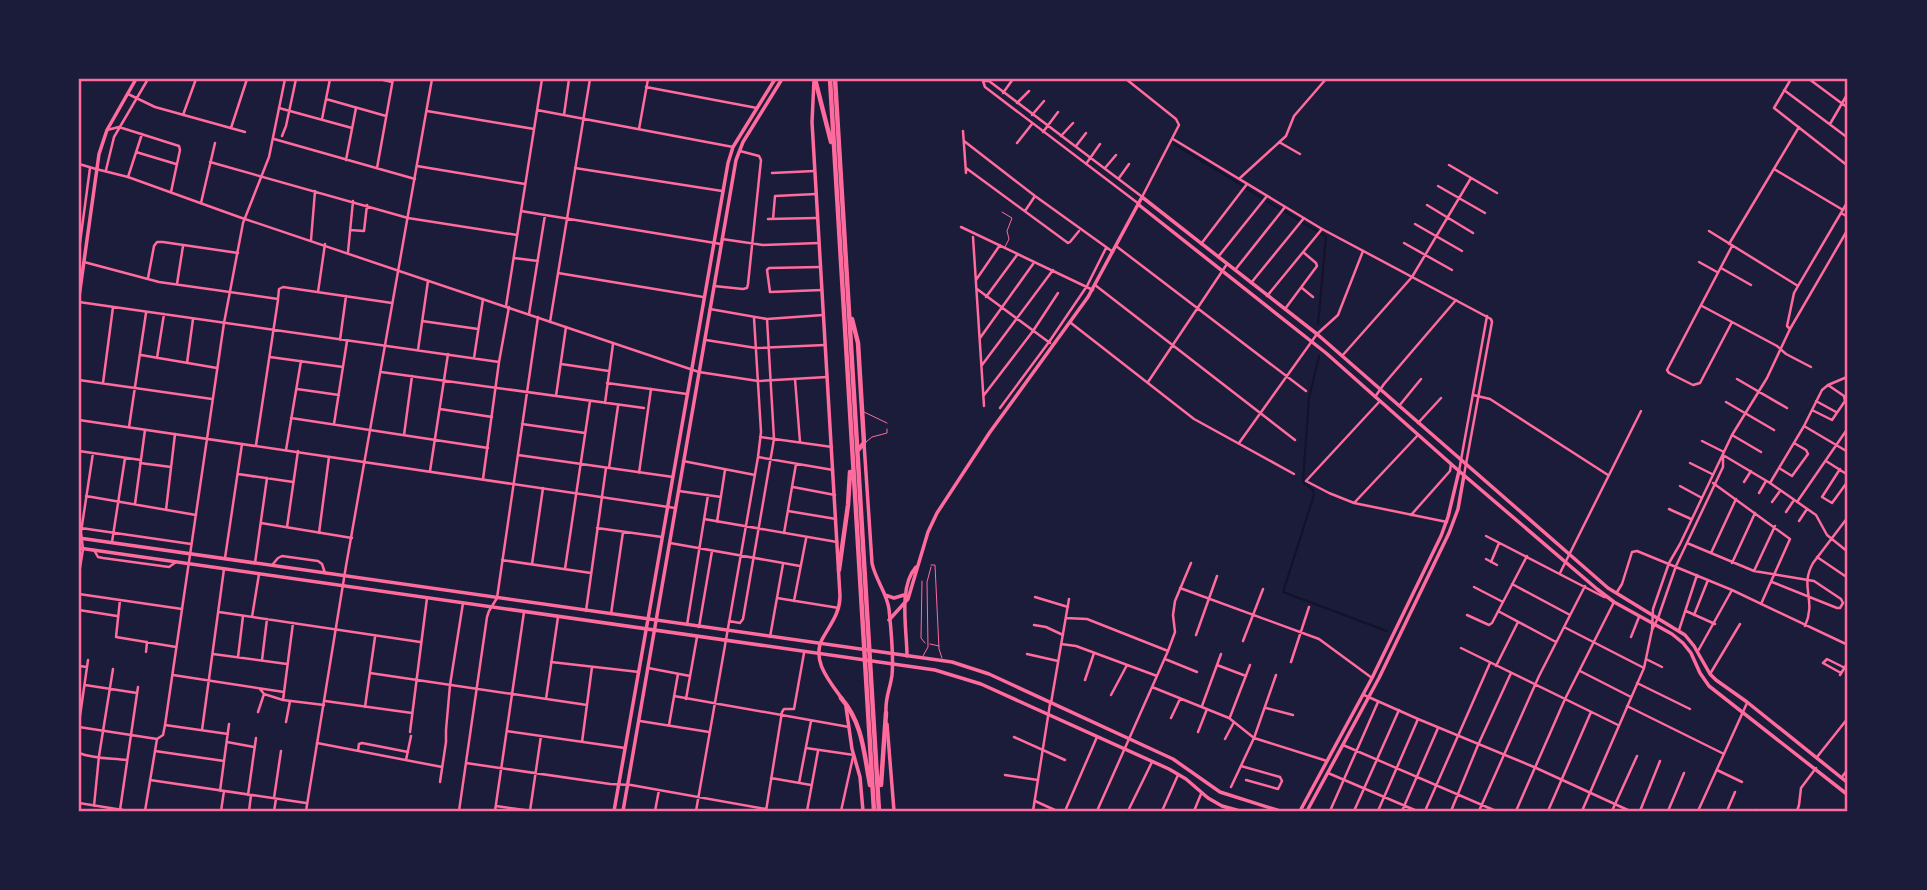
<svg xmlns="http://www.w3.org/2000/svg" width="1927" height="890" font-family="Merriweather,serif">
<rect width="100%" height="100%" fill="#1b1b3a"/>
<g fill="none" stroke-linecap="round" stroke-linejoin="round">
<path stroke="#12122b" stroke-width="2" d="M1174,144L1243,186
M1247,189L1262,198
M1266,201L1280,209
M1284,211L1299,220
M1303,223L1317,231
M1318,324L1326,237L1321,234
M1319,356L1309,398L1303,482L1313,490L1314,495L1283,592L1387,631"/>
<path stroke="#ff6b9d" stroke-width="1" d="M1002,212L1012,218L1007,231L1009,239L1005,247
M864,412L887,423
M866,442L872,437L887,433V429
M931,565H935L939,649L942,658
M922,581L921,638L925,643
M930,644L939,646
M923,656L928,647L927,582L931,567"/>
<path stroke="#ff6b9d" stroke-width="2.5" d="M379,79L392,82
M1791,79L1774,108L1848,166
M1809,79L1848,108
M1844,79L1848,82
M983,81L985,87L1139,204
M983,81H989L1141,196
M646,87L757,108
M1784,90L1848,138
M1003,93L1013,79
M128,94L155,107L245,132
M326,99L386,116
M1017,103L1029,91
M279,108L352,128
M537,110L733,147
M427,111L534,129
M183,115L196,79
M564,115L569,79
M1032,115L1044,101
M322,119L330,79
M1830,124L1848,93
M231,128L247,79
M639,129L648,79
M107,130L119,127L179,146L180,150L171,192
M963,131L966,173
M1043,132L1058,112
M282,136L286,126L296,79
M1061,136L1073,123
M274,139L415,179
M964,141L1035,196L1113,252
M1279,142L1300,154
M1017,143L1032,124
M1076,146L1086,133
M136,152L176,164
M346,160L356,108
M210,162L408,218L517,235
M79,164L96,169
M1086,164L1100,144
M1449,165L1497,193
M417,166L525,184
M377,168L393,79
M575,168L722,191
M966,168L1068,243L1070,242L1079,231
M1105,168L1116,155
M1774,169L1843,210
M106,170L114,137L148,79
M772,173L814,171
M128,177L142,134
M1119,178L1129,164
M1240,178L1286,136L1294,116L1326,79
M1438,186L1485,213
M201,203L215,143
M1427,205L1473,233
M521,211L721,244
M1025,211L1035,196
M1841,213L1848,217
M768,219L817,218
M773,219L775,196L816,194
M1415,224L1462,251
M961,227L1093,290
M350,230L364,231L367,205
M1709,231L1798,286
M973,237L984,406
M722,239L763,245L819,243
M311,240L315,191
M1404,243L1452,270
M1201,244L1247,184
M1729,244L1799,127
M1116,246L1306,391
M79,250L90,168
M348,252L353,201
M1218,257L1267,196
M514,258L538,261
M84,262L159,282L278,299L279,289L283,287L392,303
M1699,262L1717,272
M820,267L769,268L767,270L770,292L822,290
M1721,268L1751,285
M1235,270L1285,207
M558,273L703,297
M148,278L154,246L157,242H163L238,253
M976,280L1000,245
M1251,283L1304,218
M177,284L183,246
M1095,285L1295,440
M714,286L743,289L747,288L748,284L761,160L759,156L740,151
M1302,288L1313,297
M977,289L1050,343
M318,292L325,244
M1267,296L1322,229
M986,297L1017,255
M79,302L499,362
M506,306L542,79
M1702,306L1777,346L1786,354L1811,367
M710,309L767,319L823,315
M1285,309L1317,266L1316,263L1303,252
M529,314L545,215
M422,321L478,329
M550,322L590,79
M1732,322L1700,383L1693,385L1669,373L1667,370L1732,246
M1071,323L1194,419L1294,474
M1790,329L1787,326L1794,293L1798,286L1848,201
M980,338L1033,264
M340,340L346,296
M706,340L756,348L825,345
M418,350L428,281
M141,355L217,368
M1342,356L1412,277L1471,178
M270,357L343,367
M157,358L164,314
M474,358L483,299
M187,363L193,319
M561,364L609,371
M982,365L1053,270
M381,372L644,408
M795,379L800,442
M1737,379L1787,408
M79,380L212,399
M1148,382L1227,264
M103,383L113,307
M607,383L687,394
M297,389L339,395
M984,395L1033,331L1058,293
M1473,395L1490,399L1608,475
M556,396L566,327
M1375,397L1384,384L1456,300
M1380,401L1306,481L1329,493L1354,503L1447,522
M1816,401L1836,412
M1726,402L1774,430
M605,403L613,344
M1399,406L1421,379
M1000,408L1049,342L1087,286L1106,248
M440,409L492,417
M1812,410L1832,420L1845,401L1844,396L1828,385
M291,418L488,448
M1418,423L1441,398
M334,424L347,341
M522,424L585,433
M1804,426L1848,452
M129,427L146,313
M404,435L412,376
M1732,435L1761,452
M760,437L832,447
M1702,441L1724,452
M1239,443L1317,334L1338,315L1363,251
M256,445L278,300
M286,450L301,361
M79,451L141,460
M518,455L673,477
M1723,455L1770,483L1816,515L1827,535L1848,552
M758,457L833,470
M683,461L755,475
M1826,461L1848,475
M140,463L171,467
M1690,463L1712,474
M609,468L618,406
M1779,468L1792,476L1808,454L1806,450L1794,443
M1840,469L1822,497L1832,503L1848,481
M430,471L448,354
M639,473L651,389
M238,474L293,482
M483,479L499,362L509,307
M1744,482L1751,471
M1713,483L1790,539L1761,604
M1770,483L1804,426L1822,390L1828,385L1847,377
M1680,486L1702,498
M793,487L835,495
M679,491L721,497
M1759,493L1766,481
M86,496L196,515
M1772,502L1780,491
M1797,502L1848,428
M1354,503L1418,435
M135,504L145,430
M1669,509L1691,519
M166,510L175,434
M788,511L836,519
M1786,512L1794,500
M1411,515L1450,471L1451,464
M704,519L837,542
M1799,521L1807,509
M717,522L725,470
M261,523L352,538
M287,527L298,451
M81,528L191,544
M597,528L662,537
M319,533L329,457
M784,533L796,464
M1486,536L1604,597H1607
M112,542L125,458
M670,543L800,566
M1687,543L1754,571L1814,581L1841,599L1843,603L1840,608H1837L1772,582
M94,550L98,557L103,558L169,567L176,562
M1711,553L1736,499
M1817,557L1848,578
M225,558L242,444
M1486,559L1497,565
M502,560L591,573
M1491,562L1499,543
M255,563L267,478
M1732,563L1755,513
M273,564L278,558L282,556L318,561L322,564L325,573
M532,564L543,488
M565,569L590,401
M1754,571L1775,526
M1560,573L1641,411
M79,574L83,549L81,532L93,453
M1512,584L1570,615
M1474,587L1503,602
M1180,588L1319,639L1372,678
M1617,592L1622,584L1632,552L1637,551L1732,590L1848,645
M79,594L182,609
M1035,597L1068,607
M777,598L839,608
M120,600L116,637L176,647
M794,601L806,539
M79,610L117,616
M586,611L606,468
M1498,611L1556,642
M1686,611L1715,624
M219,612L420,642
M611,614L623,532
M1467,615L1489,625L1492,623L1527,556
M1694,615L1708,580
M252,617L259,574
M1066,618L1087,619L1168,651
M729,621L740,623L743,619L774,439L767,319
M687,625L708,495
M1034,625L1046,627L1063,635
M1805,626C1817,599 1799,588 1813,563L1848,517
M699,627L712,551
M1564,627L1644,668
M1652,630L1658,618L1676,566L1723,467V456
M1679,630L1697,575
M1196,635L1217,576
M770,637L783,564
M1631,637L1639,617
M1243,641L1263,589
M1061,644L1076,646L1157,676
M1461,648L1618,725
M1698,651L1732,590
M146,652L147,642
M213,654L287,664
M1027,654L1058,661
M238,657L243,616
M1165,659L1197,672
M1646,659L1662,667
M262,660L267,619
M551,662L639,672
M1291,662L1309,607
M1823,663L1827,659L1845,668
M1823,663L1841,673
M1217,665L1246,676
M79,666L87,667
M1496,666L1518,622
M648,668L690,676
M1580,671L1631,697
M370,673L587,705
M1710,674L1740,624
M173,675L284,692
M1840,675L1848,662
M1085,680L1094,653
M1637,683L1690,709
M85,685L137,693
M1152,687L1229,718L1254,738L1327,761
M264,694L283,700L324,705
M1111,695L1127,665
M674,696L849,727
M546,699L558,617
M686,699L697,637
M283,700L293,623
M325,701L412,713
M1051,703L1069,599
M1202,706L1221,654
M1627,706L1724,754
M365,707L375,637
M1266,708L1293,715
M258,712L264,694L260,689
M1230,717L1250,665
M1171,718L1180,699
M640,721L709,732
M286,722L290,701
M79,723L88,660
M165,725L228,734
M669,725L678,674
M79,727L157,739
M202,730L224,569
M507,731L625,748
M410,732L427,598
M1198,732L1207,709
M1014,737L1065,760
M1225,739L1234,722
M227,742L254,747
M582,742L592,667
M317,743L442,767
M1343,745L1496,811
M806,748L854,755
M155,751L224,761
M358,751L359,744L362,743L408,752
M79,753C94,759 111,758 127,760
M1817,757L1848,718
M406,760L411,736
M466,763L610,784L631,785L777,811
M1241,766L1280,777L1282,781L1278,789L1246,780
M1717,770L1742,782
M1328,773L1417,811
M1005,775L1038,780
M1842,777L1848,769
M771,778L811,785
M150,780L306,803
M440,782L446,742V730L450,685L463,603
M799,783L811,721
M1231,787L1254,738L1276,675
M220,791L229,724
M248,795L256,738
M274,798L281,751
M1035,801L1057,811
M79,803L129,811
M94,806L99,756L113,669
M496,806L532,811
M120,810L138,687
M221,811L224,791
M249,811L251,795
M274,811L276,799
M459,811L487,617L489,611L497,598L538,317
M495,811L524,612
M530,811L541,736
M655,811L659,790
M696,811L758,457L761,432L754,318
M766,811L782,712L784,709H794L804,653
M807,811L818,751
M1065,811L1097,737
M1097,811L1168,651L1175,632L1173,615L1175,601L1191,563
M1128,811L1152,762
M1162,811L1178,775
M1194,811L1201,794
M1330,811L1378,702
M1354,811L1399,710
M1378,811L1418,719
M1402,811L1438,728
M1425,811L1490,663
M1451,811L1478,745L1511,673
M1479,811L1539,676L1585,586
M1516,811L1565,699L1614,602
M1548,811L1591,712
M1582,811L1644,668L1652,630L1653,609L1669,563L1680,544L1732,435L1767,378L1790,329L1848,229
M1612,811L1637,756
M1640,811L1660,761
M1668,811L1684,773
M1727,811L1735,792
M1756,811L1757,810
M1797,811L1799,805L1801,788L1816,768"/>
<path stroke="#ff6b9d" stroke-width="2.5" d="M1126,79L1176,119L1179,125L1142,197
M1173,139L1322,229L1491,319L1492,322L1464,475
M96,169L128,177L239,217L699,372L758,381L827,377
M79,420L675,508
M1459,471L1487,316
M1364,695L1418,719L1534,767L1630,811
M145,811L157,739L163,735L165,725L224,323L243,223L269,157L285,79
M306,811L346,566L432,79
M841,811L853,757
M1033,811L1050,704
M1698,811L1747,703"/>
<path stroke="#ff6b9d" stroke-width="3.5" d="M814,80L812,122L840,596C840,612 832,622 824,636C809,659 830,682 843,700
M1139,205L1326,353L1459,471L1597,589L1614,602L1672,634L1683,643L1691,653L1700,673L1709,686L1848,795
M864,443L872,563C875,579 887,593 889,609C891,630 894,655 892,675C890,690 885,697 886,713
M885,595L894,598L904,595
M648,619L728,163L733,147L775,79
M889,620L908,599L928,532L937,513L990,432L1088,297L1142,197L1317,334L1608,588L1685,635L1694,646L1710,674L1716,680L1747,702L1848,783
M656,621L736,160L743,142L782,79
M907,656C907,630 898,587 916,567
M846,707L852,749L860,777L863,811
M887,724L894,811
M1300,811L1372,678L1441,536L1448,517L1459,471
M1307,811L1379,678L1449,533L1458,509L1464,475"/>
<path stroke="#ff6b9d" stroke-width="3.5" d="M79,297L99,154L107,130L136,79
M79,538L952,662L989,674L1173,759L1220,792L1280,811
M79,548L935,670L981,684L1169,769L1186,779L1208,798L1222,806L1240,811
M614,811L648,619
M623,811L656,621"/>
<path stroke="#ff6b9d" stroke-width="4.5" d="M815,79L831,142
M830,79L874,811
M835,79L879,811
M852,319L858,343L864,443L858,450
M839,570L848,505L850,472
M841,698C863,723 864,754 870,785
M881,785L886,713"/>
</g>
<rect width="1927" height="890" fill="none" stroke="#1b1b3a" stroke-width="161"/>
<rect x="80" y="80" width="1766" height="730" fill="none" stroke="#ff6b9d" stroke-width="2.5"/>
</svg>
